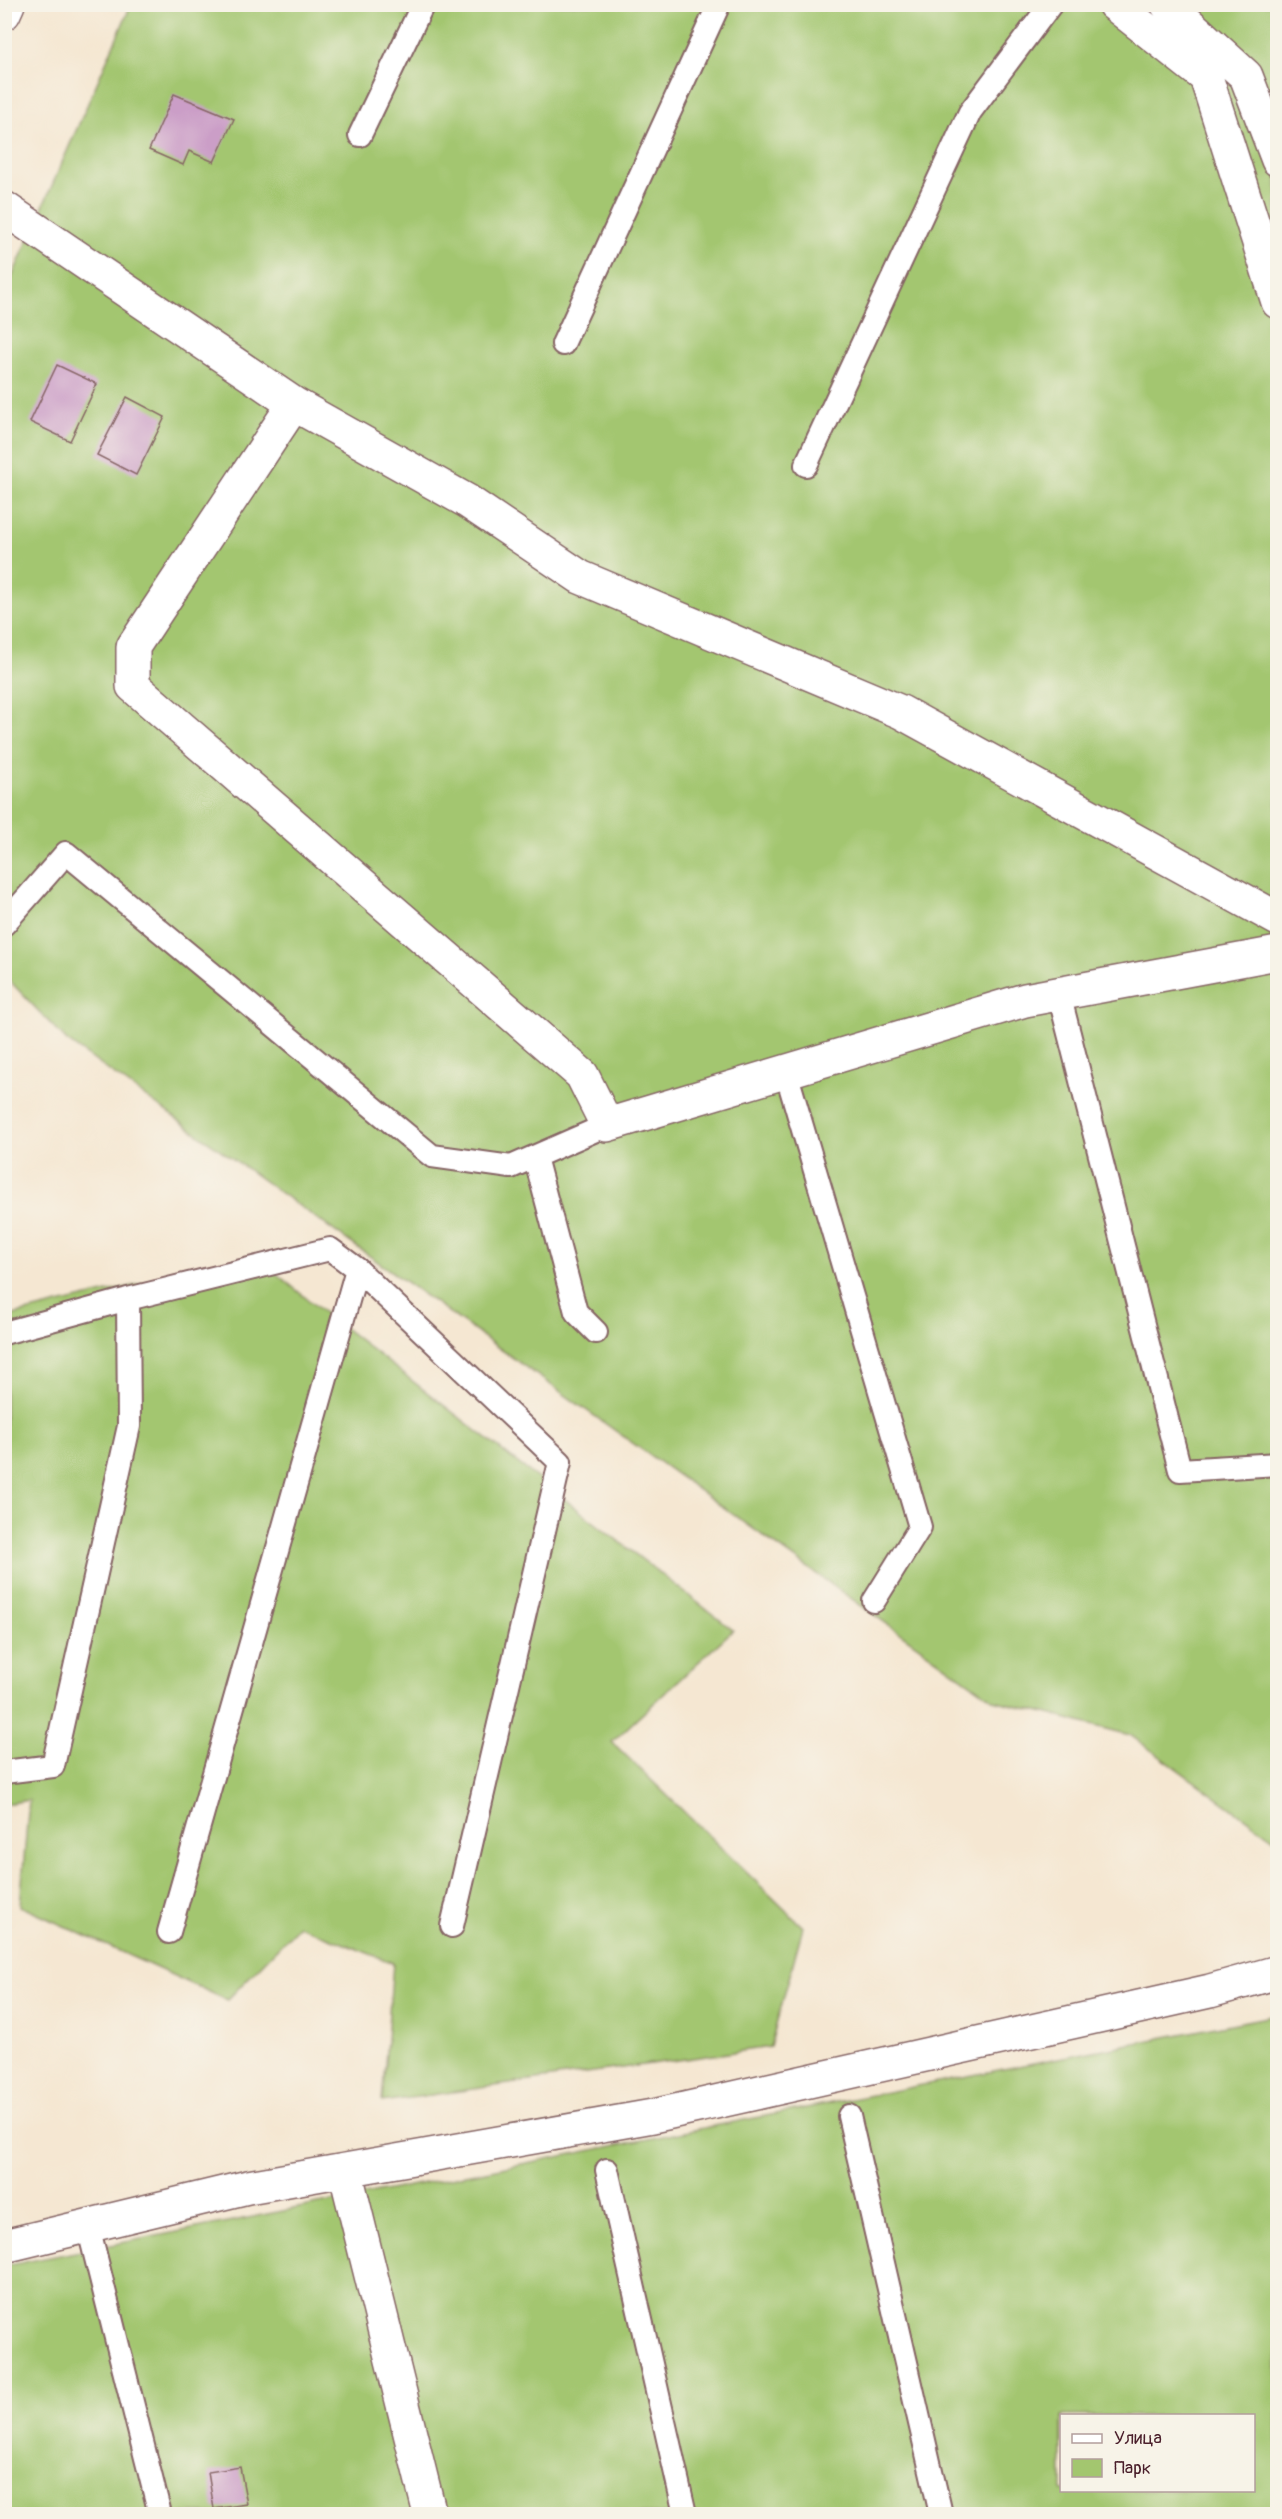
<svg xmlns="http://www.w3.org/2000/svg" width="1282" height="2519" font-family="Pangolin,sans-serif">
<rect width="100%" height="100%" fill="#f7f3e8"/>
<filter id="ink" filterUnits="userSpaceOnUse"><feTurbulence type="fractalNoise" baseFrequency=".0167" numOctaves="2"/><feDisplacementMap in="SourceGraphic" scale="12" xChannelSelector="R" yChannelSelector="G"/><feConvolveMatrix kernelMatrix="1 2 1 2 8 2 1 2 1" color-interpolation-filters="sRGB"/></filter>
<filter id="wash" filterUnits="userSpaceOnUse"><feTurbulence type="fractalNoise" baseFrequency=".008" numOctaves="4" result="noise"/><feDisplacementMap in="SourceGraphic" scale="24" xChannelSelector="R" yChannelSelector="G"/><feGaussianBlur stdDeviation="1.35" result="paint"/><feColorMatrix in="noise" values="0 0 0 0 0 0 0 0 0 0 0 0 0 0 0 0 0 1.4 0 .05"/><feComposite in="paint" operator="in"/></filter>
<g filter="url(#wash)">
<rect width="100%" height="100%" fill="#f5e7d2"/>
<path fill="#a3c66f" stroke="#76724d" stroke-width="1.5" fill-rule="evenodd" d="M131,5H1277V1841L1130,1735L994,1700L67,1041L5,976V293Z
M255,1256L317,1307L733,1630L612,1742L803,1927L770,2047L382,2102L393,1963L299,1926L227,2000L20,1906L29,1800L5,1804V1317Z
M1277,2015V2514H5L4,2266ZM1062,2416H1254V2490H1062Z"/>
<g id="blocks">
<path fill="#cb9ec7" d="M174,94L234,119L214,162L189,151L183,165L149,150Z
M57,365L97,384L70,441L30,422Z
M127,397L165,417L136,475L97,455Z
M240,2467L247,2504L214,2509L208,2472Z"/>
</g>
</g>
<g filter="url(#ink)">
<use href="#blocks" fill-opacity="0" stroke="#866565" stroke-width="1.5"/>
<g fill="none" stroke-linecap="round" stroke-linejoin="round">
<defs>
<path id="lane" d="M360,135L423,4
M563,344L719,4
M806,465L970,112L1051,4
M4,924L66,853L432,1156L511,1167L607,1125
M1059,994L1180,1470L1278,1464
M786,1072L920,1527L874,1601
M535,1157L576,1312L596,1332
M4,1333L128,1299L330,1249L357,1269L560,1462L452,1926
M4,1772L53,1766L129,1426L128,1299
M169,1932L357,1269
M849,2116L941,2514
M607,2170L685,2514
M88,2226L160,2514"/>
<path id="street" d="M1114,4L1206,77L1278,302
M1167,4L1246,76L1278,160
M4,208L294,404L467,501L580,577L901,712L1278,919
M294,404L133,647V686L582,1075L607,1125L1025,1000L1278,953
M345,2170L430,2514
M4,2246L248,2187L653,2116L1210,1991L1278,1972"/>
<path id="secondary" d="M4,13L8,4"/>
</defs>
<use href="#lane" stroke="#866565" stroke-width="26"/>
<use href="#street" stroke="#866565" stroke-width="36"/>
<use href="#secondary" stroke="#866565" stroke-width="36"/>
<use href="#lane" stroke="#fff" stroke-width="22"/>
<use href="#street" stroke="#fff" stroke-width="33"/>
<use href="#secondary" stroke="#fff" stroke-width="33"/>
</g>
</g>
<rect width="1282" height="2519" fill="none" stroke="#f7f3e8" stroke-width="24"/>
<rect x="1060" y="2414" width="195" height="78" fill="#f7f3e8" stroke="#b29e9c" stroke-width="1.5"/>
<rect x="1072" y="2434" width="30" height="9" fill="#ffffff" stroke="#b29e9c" stroke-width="1.5"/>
<text x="1114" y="2444" font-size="18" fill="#4a1f2b">Улица</text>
<rect x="1072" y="2459" width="30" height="18" fill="#a3c66f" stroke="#b29e9c" stroke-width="1.5"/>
<text x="1114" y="2474" font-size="18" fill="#4a1f2b">Парк</text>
</svg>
